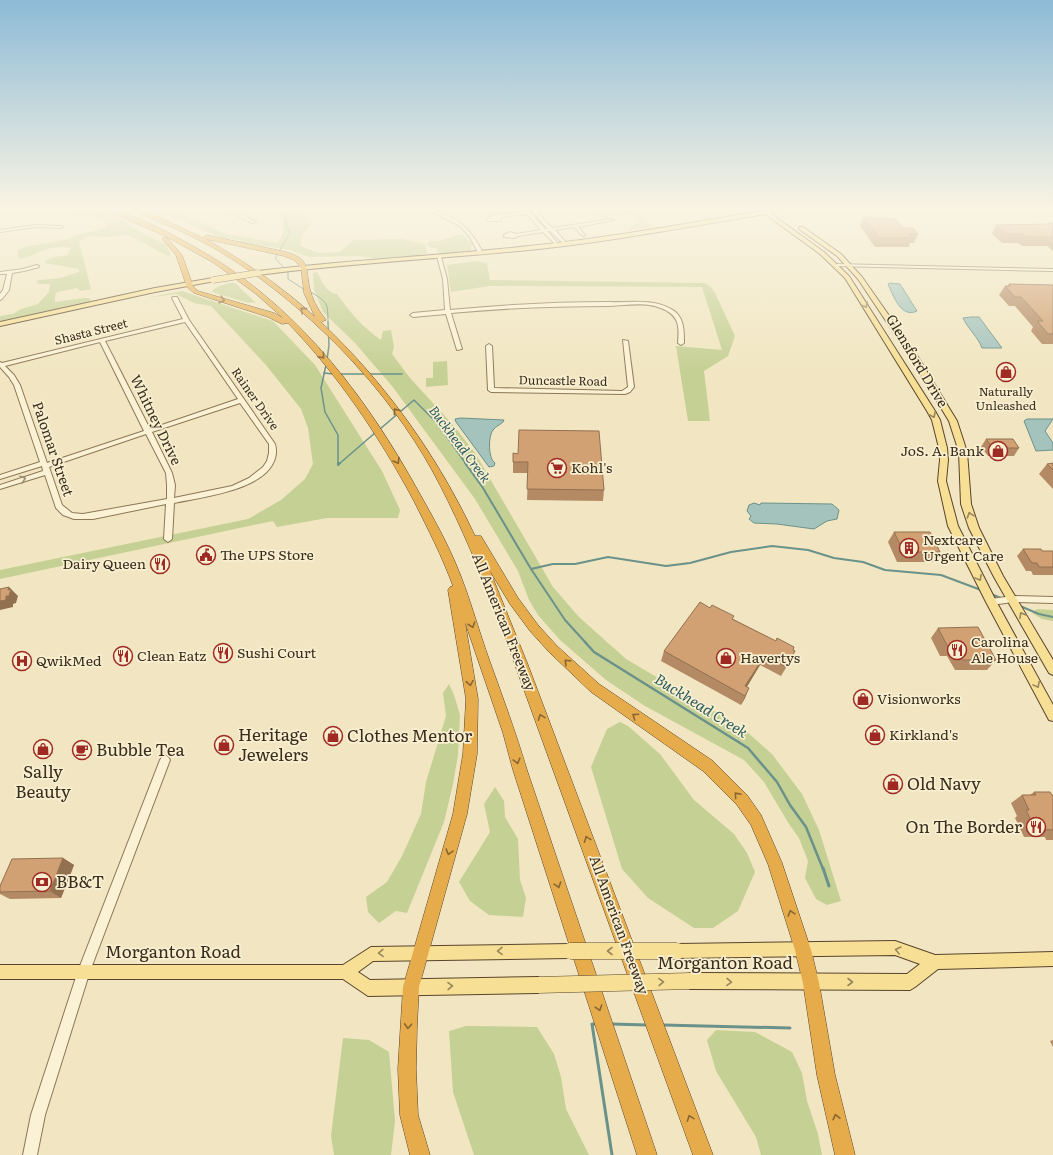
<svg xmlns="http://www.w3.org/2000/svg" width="1053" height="1155" viewBox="0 0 1053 1155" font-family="Literata,serif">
<rect width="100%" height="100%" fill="#f1e6c1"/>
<g fill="#c5d094">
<path d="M69 210C78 210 87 209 95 210 103 211 128 220 130 226L166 245 171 255 168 256 128 235 107 237 88 236 79 242 91 289 81 291 77 288 57 292 55 296V302L84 298H89L91 300 87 303 0 322V316L13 314 21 309 38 304 49 292 50 284H39L36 281 39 280 60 278 79 272V269L45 263C49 256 59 257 67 255L71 248C48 244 41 254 20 259L18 256V250L24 247 69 239C79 231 103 233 108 224L98 219Z"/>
<path d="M156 210H190L185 212 184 214 226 234 277 243C287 231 282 223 279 210H299L312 221V224L302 234 301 246 318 253 340 252 354 240 402 239 425 244 427 253 421 256 380 259 359 256 309 257 290 250 246 243 238 240 222 238Z"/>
<path d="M595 210H634L654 227 626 230 637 223 636 219 630 214C619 211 620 215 612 217 606 219 598 216 592 214Z"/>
<path d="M457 235H463L472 244 470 252 443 254 438 252 436 248 430 247 427 244 430 241H440Z"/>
<path d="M477 261 487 263 490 280 705 283 711 287 715 293 735 336 728 356 704 371 710 421H688L676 346 722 350 702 287 489 286 451 292 447 265Z"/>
<path d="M317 272C322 281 326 293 337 294 350 312 362 327 381 340L383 331 391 330 394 347 392 354 410 378 454 426 475 453 553 587 579 617 626 659 706 706 746 731 772 754 802 794 819 830 841 901 827 905 816 899 805 878 808 861 799 838 789 824 764 782 744 760 645 706 606 680 560 640 538 615 529 600 518 571 475 499 392 386 355 343 323 312 314 289 313 273Z"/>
<path d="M229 283H235L256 303 245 302 215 293 212 291 217 287Z"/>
<path d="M182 291 273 321 315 365 382 471 400 510 398 518H327L277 527 273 521 0 579V570L248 519 281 500 305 479 313 464 308 428 301 409 266 365 211 306 194 303 176 294 145 298Z"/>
<path d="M447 361 448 385 426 387V378H433V362Z"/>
<path d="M1037 609 1053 610V621L1042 619 1032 613Z"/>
<path d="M449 684 454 695 460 715 458 755 453 784 444 822 407 913 396 911 379 923 368 912 366 897 387 882 402 856 421 814 426 782 446 716 443 693Z"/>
<path d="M620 722 628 726 660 754 694 800 734 834 747 853 755 872 738 911 713 928H694L648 898 622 869 591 767 607 729Z"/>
<path d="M495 787 504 801 505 817 518 839 520 880 526 898 523 917 489 915 470 901 459 882 490 832 484 804Z"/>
<path d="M466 1026 537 1027 554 1054 561 1077 566 1109 589 1155H474L453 1092 449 1031Z"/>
<path d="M716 1030 755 1032 792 1052 802 1073 807 1101 818 1134 822 1155H761L756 1137 716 1071 707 1040Z"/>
<path d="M343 1038 369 1040 389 1052 395 1121 391 1155H334L331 1136Z"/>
</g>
<g fill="#a4c3bc" stroke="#6a928a">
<path d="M890 283 900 284 917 311C901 319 893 295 888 284Z"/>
<path d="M971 317H979L1002 348H982C978 337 968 329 963 318Z"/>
<path d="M461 418 504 420 503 422C500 425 496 426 493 430 488 436 488 459 495 463L494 466 489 467 456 422 455 419Z"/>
<path d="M1027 419H1053L1045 431 1053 443V450L1036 451 1024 421Z"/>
<path d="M754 503 760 505 761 503 832 504 839 510 837 519 827 521 814 529 777 524 754 523 749 519 751 516 747 511 749 505Z"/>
</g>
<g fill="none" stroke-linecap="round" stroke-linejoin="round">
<g stroke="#6a928a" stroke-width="1">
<path d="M284 210 286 224 290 233 275 258 288 272V279L305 290"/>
<path d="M309 291C327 302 328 301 328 323"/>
</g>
<g stroke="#6a928a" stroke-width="1.5">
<path d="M327 360 329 345 328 322"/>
<path d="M326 365 321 388 325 412 338 435V464"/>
<path d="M324 373 333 374"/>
<path d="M339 374H402"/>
<path d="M380 429 414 400 438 424 466 464"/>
<path d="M339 464 376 432"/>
</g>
<g stroke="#6a928a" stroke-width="2">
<path d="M338 463V465L340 463"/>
<path d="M465 463 483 488 531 569 565 620 586 643"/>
<path d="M531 569 553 564H575L608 557 666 566 690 563 731 552 772 546 808 550 834 558 863 562 885 570 941 575 981 590"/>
<path d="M991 594 1001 598"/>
<path d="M1020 606 1039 614 1053 617"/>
</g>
<path stroke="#6a928a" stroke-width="2.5" d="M585 642 594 652 748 748 777 782 790 805 806 827 823 869"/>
<g stroke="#6a928a" stroke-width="3">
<path d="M823 868 829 886"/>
<path d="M597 1024H592L612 1155"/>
<path d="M611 1024 647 1025"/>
<path d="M663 1025 790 1028"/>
</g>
<g stroke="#8c7757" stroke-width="2">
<g id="minor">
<path d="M227 210H233L256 222 252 223Z"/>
<path d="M429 210C436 210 441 212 447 215 465 223 474 236 483 253V254H479L469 236 460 226Z"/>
<path d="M523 210H528L545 229H548L531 210H536L552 228 612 219 614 220 578 227 585 235 583 236 574 227 555 230 567 244 565 245 550 231H547L559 245 557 246 543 232 518 236 515 238 504 237V235L510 232 516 234 541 230 527 214 501 217V220L499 221H488L487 218 495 215 525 212Z"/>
<path d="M36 225 61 226 63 227 61 228 36 227 0 232V230Z"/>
<path d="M437 256 441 257 447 279 450 310C503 305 555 302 608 302 628 303 652 298 671 309 684 316 684 329 684 343L681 345 678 343C679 330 680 318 667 311 650 301 628 305 610 306 557 306 504 308 451 313L462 349 457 350 446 314 413 317 410 315 413 313 445 310 443 279Z"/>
<path d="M834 264 1053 269V271L836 266H834Z"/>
<path d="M37 265 39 266V267L24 271 12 273 9 290 2 299 0 300V294L3 290 7 274H0V272L23 269Z"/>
<path d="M173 297H177L189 320 275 444C276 447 276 450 276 453 273 490 201 497 174 503L172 539 168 542 164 539 166 504 93 519H74L63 515 56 508 45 475 0 489V485L43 471 42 466 0 479V475L40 462 14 385 9 377 0 367V362L2 363 183 319 172 298ZM185 322 238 399 150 429 105 341ZM100 342 144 431 47 463 20 385 14 375 5 366ZM240 403 269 444V453L267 461 263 467 249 478 232 486 174 498 175 485 172 473 152 432ZM146 434 166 473 167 485V499L83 514 72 513 62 505 49 467Z"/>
<path d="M623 340 628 341 634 387 630 392 625 394 491 392 488 390 486 346 489 344 492 346 494 388 622 391 628 387Z"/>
<path d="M1013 596 1053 597V603L1013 602 991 605 988 604 987 602 988 600 991 599Z"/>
<path d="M165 755 168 757 170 760 90 971 45 1115 37 1155H23L31 1115 78 971 160 760 162 757Z"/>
</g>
</g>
<g stroke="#59442c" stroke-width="2">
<g id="major">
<path d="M760 210H781L770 213 824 252 849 276 935 411 940 420 947 448 948 460 946 481 958 526 996 601 1053 705V721L1049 720 986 602 948 526 938 481 940 460 939 448 932 420 927 411 845 278 820 254 765 214C686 227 608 242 529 250 439 259 348 263 258 275L255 273 258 271C348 260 438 256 529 246 607 238 684 224 761 211Z"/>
<path d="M799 227H803L841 254 862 277 918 357 957 421 967 452 971 504 979 528 1003 576 1053 660V675L1049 673 994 577 969 528 961 504 959 452 949 421 910 357 858 279 837 256 799 229Z"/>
<path d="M213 278 215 279V281L155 292 0 326V322L155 288Z"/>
<path d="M895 941 935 955 1053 952V966L938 969 915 987 910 990 690 989 685 986 682 981 685 976 690 973 907 974 920 964 895 955 677 958 672 956 670 951 672 946 677 944Z"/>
<path d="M570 944 575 946 577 951 575 956 570 958 373 961 358 972 370 980 538 977 543 980 546 985 543 990 538 993 368 996 343 979H0V965H343L371 947Z"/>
</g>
</g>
<g stroke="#59442c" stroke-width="1">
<g id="highway">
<path d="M107 210C129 210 171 234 191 245 289 298 358 385 412 480 427 507 443 534 455 562 469 594 478 629 490 662 503 698 516 733 527 770L657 1155H637L513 770 503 733 465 622 478 699 477 754 467 814 419 987 417 1027 416 1069 418 1115 430 1155H410L400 1115 398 1069 403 987 453 814 463 754 466 699 448 590 450 587 453 586C442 556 428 529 414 501 379 436 339 376 288 323L282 324 268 317 194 293 187 287 176 255 163 240V238H167L182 255 193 286 198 291 274 313 283 318 256 294 214 263 169 238Z"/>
<path d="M135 210H144L203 238 206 235 286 252C314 260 304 272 311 293 314 303 319 311 326 320L321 322C386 384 437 455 475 536H481L518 598 538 625 557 646 599 684 713 761 747 795 761 815 782 863 811 950 819 983 835 1075 855 1155H835L817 1075 803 983 795 950 768 864 751 825 737 805 703 771 591 692 549 652 530 631 510 604 490 571 528 665 713 1155H693L491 599C473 555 455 512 432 470 388 391 321 321 247 269 225 254 201 240 176 229 163 223 146 218 135 210ZM206 239 284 256 294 260 301 267 304 293 315 317C282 286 243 261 206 239Z"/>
</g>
</g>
<use href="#minor" fill="#fbf2d5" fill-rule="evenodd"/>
<use href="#major" fill="#f7df96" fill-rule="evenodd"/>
<use href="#highway" fill="#e6ac4c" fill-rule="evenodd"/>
<g stroke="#59442c" stroke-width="7" stroke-linecap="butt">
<path id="major-bridge-far1" d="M213 280 258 273"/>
</g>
<g stroke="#59442c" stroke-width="17" stroke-linecap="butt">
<g id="major-bridge">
<path d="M570 951H677"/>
<path d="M538 985 690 981"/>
</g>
</g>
<use href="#major-bridge-far1" stroke="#f7df96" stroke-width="6"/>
<use href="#major-bridge" stroke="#f7df96" stroke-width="16"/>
</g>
<g fill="#b48a64">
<path d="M863 217 903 228 918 234 914 243H910L909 247H875L860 226Z"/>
<path d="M1048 223H1053V251L1047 246H1022L1018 243H1002L992 234 996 225 1047 224Z"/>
<path d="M1009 284 1053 285V344H1042L1031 331 1033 327 1015 306H1009L999 295 1005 286H1008Z"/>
<path d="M986 439 1019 448 1014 456H988L981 447Z"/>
<path d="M513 453 604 490 603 501 527 500 528 473H513Z"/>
<path d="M1053 463V489L1039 474 1047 464Z"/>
<path d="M894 532 940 552 934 562H897L888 542Z"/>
<path d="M1023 549 1042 551H1053V575H1033L1031 571H1026L1017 556Z"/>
<path d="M733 619 795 651 781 676 760 665 747 687 745 698 741 705 661 661 664 651Z"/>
<path d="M938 628 996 660 987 670H955L947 656H940L931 638Z"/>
<path d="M1034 792 1053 795V840H1046L1045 837H1024L1015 818 1017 816 1011 803 1022 795H1030Z"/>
<path d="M63 858 74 865 61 898 10 899 0 894V886Z"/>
<path d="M1053 1040V1047L1050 1041Z"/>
</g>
<g fill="#927151">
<path d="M9 587 18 596 16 603 13 604V607L0 610V601L8 590Z"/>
<path d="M795 651 790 661 781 676 786 667Z"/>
<path d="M765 655 760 665 741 696 745 686Z"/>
<path d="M749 688 745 698 741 705 745 696Z"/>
<path d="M63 858 74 865 61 898 50 891Z"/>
</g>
<g fill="#d1a174" stroke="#927151">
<path d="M863 217 895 219 903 228H913L918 234H909L913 238H879Z"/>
<path d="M1048 223H1053V238L1052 237H1027L1023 234H1007L996 225 1050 224Z"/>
<path d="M1009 284 1053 285V334H1048L1037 321H1043L1021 297H1015L1005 286H1010Z"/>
<path d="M519 430 599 431 604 490 527 489 528 462H513V453L518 454Z"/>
<path d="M986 439H1013L1019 448H993Z"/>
<path d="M1053 463V470L1047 464Z"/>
<path d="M894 532H930L940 552H904Z"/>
<path d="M1023 549H1041L1042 551H1053V567H1039L1037 563H1032Z"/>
<path d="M9 587 8 590 11 589 9 596H6V600L0 601V589Z"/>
<path d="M700 602 710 608 712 605 734 616 732 619 776 641 777 638 794 647 793 650 795 651 786 667 765 655 745 686 749 688 745 696 664 651Z"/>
<path d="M978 627 996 660H963L955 646 948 647 938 628Z"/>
<path d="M1034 792H1050L1052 795H1053V830L1035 829 1026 810H1029L1022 795H1036Z"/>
<path d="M63 858 50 891 0 892V886L12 859Z"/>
</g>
<defs><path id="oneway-chevron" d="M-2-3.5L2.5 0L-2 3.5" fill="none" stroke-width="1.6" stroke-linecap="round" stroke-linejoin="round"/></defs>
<g stroke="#876632">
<use href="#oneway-chevron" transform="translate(222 300) rotate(17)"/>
<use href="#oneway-chevron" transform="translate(303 310) rotate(-139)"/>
<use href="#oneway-chevron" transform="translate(322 356) rotate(49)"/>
<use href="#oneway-chevron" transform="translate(396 411) rotate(-127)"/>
<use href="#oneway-chevron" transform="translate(397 461) rotate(59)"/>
<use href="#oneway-chevron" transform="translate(472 625) rotate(71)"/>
<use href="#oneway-chevron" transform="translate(567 662) rotate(-136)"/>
<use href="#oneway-chevron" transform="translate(470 683) rotate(81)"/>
<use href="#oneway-chevron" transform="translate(635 716) rotate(-146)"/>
<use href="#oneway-chevron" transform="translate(541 717) rotate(-111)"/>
<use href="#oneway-chevron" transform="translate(517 761) rotate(75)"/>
<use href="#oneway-chevron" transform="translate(737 795) rotate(-131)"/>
<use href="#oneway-chevron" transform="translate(587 839) rotate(-111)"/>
<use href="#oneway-chevron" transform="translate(449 852) rotate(106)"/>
<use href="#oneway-chevron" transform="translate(558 885) rotate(72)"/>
<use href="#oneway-chevron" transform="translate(791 913) rotate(-108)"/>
<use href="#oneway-chevron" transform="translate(599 1008) rotate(72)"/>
<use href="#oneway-chevron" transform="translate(408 1026) rotate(93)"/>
<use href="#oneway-chevron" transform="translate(836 1117) rotate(-103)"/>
<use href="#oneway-chevron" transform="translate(690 1118) rotate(-110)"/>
</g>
<g stroke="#98865a">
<use href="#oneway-chevron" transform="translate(865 305) rotate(59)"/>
<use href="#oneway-chevron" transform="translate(933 415) rotate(63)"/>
<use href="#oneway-chevron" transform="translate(970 515) rotate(-108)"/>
<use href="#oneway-chevron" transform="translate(979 578) rotate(62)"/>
<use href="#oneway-chevron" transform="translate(1022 615) rotate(-119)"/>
<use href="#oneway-chevron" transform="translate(1037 685) rotate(62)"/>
<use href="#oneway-chevron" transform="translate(898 950) rotate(-166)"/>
<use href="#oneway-chevron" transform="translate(500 951) rotate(179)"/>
<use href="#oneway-chevron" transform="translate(610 951) rotate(180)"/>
<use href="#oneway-chevron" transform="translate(381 953) rotate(179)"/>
<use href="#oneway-chevron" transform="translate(661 982) rotate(-1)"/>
<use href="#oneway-chevron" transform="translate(729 982) rotate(1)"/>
<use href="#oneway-chevron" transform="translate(850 982)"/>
<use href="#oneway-chevron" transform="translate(450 986) rotate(-1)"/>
</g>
<use stroke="#9a9079" href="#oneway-chevron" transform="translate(23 479) rotate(-18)"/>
<linearGradient id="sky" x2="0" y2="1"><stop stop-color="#8dbad6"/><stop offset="0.56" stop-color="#f9f4e3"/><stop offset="1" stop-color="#f9f4e3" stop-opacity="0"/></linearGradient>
<rect width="1053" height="372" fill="url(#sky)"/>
<defs>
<g id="shop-ring" transform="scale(1)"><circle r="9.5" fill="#f8efd1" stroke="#9f2a23" stroke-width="1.5"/><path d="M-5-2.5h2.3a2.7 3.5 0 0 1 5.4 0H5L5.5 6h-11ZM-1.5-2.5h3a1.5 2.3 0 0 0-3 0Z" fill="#9f2a23"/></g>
<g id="supermarket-ring" transform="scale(1)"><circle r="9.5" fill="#f8efd1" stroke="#9f2a23" stroke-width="1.5"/><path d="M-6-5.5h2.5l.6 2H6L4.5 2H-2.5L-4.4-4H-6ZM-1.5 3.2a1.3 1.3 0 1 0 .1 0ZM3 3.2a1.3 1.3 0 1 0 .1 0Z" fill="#9f2a23"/></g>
<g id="building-ring" transform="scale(1)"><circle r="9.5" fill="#f8efd1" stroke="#9f2a23" stroke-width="1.5"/><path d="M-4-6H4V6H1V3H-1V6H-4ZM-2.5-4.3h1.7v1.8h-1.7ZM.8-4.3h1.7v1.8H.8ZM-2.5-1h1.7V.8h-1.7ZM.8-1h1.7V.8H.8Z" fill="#9f2a23"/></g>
<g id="civic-ring" transform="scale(1)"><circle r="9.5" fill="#f8efd1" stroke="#9f2a23" stroke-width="1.5"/><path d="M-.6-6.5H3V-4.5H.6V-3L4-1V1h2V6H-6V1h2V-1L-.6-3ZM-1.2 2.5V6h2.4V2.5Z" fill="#9f2a23"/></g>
<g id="restaurant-ring" transform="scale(1)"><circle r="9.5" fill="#f8efd1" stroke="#9f2a23" stroke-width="1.5"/><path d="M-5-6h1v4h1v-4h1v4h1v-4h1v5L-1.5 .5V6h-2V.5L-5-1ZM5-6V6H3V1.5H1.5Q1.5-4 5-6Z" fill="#9f2a23"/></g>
<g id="hospital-ring" transform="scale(1)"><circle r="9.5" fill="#f8efd1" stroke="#9f2a23" stroke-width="1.5"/><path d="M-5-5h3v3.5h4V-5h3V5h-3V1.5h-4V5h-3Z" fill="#9f2a23"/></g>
<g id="cafe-ring" transform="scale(1)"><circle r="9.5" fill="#f8efd1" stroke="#9f2a23" stroke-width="1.5"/><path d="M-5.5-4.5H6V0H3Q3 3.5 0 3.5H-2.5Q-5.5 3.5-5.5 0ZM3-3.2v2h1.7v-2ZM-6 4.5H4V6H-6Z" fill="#9f2a23"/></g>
<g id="bank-ring" transform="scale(1)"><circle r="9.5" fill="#f8efd1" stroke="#9f2a23" stroke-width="1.5"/><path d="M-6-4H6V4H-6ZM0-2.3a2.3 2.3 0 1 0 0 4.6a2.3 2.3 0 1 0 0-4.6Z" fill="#9f2a23"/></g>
</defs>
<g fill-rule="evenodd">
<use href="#shop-ring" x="1006" y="372"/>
<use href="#shop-ring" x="998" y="451"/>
<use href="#supermarket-ring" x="557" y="468"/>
<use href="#building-ring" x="909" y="548"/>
<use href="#civic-ring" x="206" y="555"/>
<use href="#restaurant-ring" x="160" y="564"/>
<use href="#restaurant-ring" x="957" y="650"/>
<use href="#restaurant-ring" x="223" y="653"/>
<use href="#restaurant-ring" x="123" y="656"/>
<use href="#shop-ring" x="726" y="658"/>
<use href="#hospital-ring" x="22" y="661"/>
<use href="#shop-ring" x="863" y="699"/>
<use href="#shop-ring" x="875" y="735"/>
<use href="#shop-ring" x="333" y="736"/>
<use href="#shop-ring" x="224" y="745"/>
<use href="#shop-ring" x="43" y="749"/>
<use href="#cafe-ring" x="82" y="750"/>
<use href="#shop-ring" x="893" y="784"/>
<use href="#restaurant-ring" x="1036" y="827"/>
<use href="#bank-ring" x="42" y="882"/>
</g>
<g text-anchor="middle" stroke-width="3.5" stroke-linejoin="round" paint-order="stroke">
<g font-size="12" fill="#3a2d1d" stroke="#f8efd1">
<text transform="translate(91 332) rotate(-14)" y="4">Shasta Street</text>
<text transform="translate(563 381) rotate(1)" y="4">Duncastle Road</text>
<text transform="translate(255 399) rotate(55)" y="4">Rainer Drive</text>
</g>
<g font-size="12" fill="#3a2d1d" stroke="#f8efd1">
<text x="1006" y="396">Naturally<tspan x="1006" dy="14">Unleashed</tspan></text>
</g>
<g font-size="13" font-style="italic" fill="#2b5b5b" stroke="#f8efd1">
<text transform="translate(460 444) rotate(53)" y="5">Buckhead Creek</text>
</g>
<g font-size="14" fill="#3a2d1d" stroke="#f8efd1">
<text transform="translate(917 361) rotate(59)" y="5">Glensford Drive</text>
<text transform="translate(156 420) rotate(64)" y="5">Whitney Drive</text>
<text transform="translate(53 449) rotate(71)" y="5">Palomar Street</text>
<text transform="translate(504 622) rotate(68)" y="5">All American Freeway</text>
<text transform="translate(619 925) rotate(70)" y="5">All American Freeway</text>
</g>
<g font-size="14" fill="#3a2d1d" stroke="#f8efd1" text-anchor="start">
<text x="984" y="456" text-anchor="end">JoS. A. Bank</text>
<text x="571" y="473">Kohl's</text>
<text x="923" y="545">Nextcare<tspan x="923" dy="16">Urgent Care</tspan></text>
<text x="220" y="560">The UPS Store</text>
<text x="146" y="569" text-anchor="end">Dairy Queen</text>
<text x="971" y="647">Carolina<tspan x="971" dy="16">Ale House</tspan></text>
<text x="237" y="658">Sushi Court</text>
<text x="137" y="661">Clean Eatz</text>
<text x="740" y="663">Havertys</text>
<text x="36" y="666">QwikMed</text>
<text x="877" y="704">Visionworks</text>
<text x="889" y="740">Kirkland's</text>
</g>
<g font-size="15" font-style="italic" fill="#2b5b5b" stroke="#f8efd1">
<text transform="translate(701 706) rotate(32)" y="5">Buckhead Creek</text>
</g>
<g font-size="17" fill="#3a2d1d" stroke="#f8efd1" text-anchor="start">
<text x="238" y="741">Heritage<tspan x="238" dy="20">Jewelers</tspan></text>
<text x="347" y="742">Clothes Mentor</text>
<text x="96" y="756">Bubble Tea</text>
<text x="43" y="778" text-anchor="middle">Sally<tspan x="43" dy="20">Beauty</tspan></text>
<text x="907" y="790">Old Navy</text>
<text x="1022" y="833" text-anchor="end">On The Border</text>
<text x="56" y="888">BB&amp;T</text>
</g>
<g font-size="17" fill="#3a2d1d" stroke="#f8efd1">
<text x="173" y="958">Morganton Road</text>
<text x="725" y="969">Morganton Road</text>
</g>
</g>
</svg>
